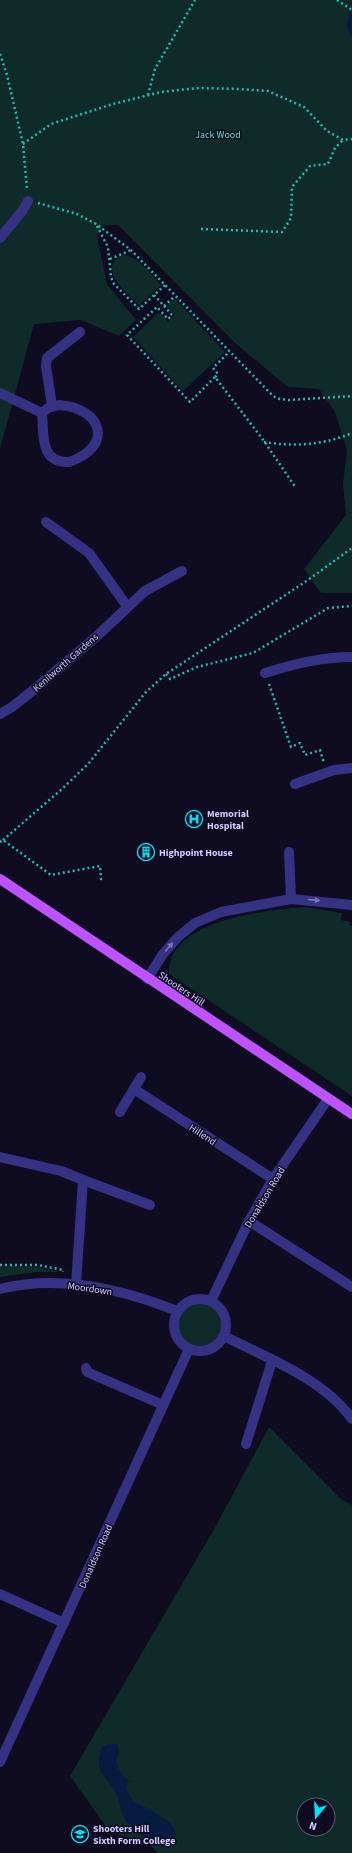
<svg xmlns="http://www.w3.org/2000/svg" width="352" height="1853" viewBox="0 0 352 1853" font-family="'Source Sans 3',sans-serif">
<rect width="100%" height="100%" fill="#0f0b21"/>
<g fill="#0e2b2a" fill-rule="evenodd">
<path d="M0 0H352V593H321L304 569 346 515 343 484 347 450 335 412 319 389 288 387 235 343 118 225H104L97 236 107 284 136 320 119 336 81 320 34 324 0 449Z"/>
<path d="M123 255C139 257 150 273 161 285L139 305C128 294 95 267 123 255Z"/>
<path d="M174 298 225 352 183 391 133 337 159 312 168 322 175 315 166 306Z"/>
<path d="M304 907 342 913 341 920 350 922 349 925 352 926V1096L169 974C168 919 264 911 304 907Z"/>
<path d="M9 1266 38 1267 60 1272H37L0 1277V1267Z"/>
<circle cx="200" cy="1325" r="21"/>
<path d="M269 1427 342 1500 352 1505V1853H158L150 1845 110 1832 70 1776 213 1531ZM304 1805H328V1829H304Z"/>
</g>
<path fill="#051b40" d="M109 1744H117L119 1749 116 1764 123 1776 129 1781 126 1789 133 1802 151 1810 169 1822 175 1831V1842L170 1848C153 1843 132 1832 123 1816 119 1809 120 1799 116 1793 104 1773 93 1771 102 1747Z"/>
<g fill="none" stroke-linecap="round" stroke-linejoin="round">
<path stroke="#051b40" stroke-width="4.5" d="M352 11 349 27 352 33"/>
<g stroke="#24baaf" stroke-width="2.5" stroke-dasharray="2 3" stroke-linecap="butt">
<path d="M337 0 352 10"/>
<path d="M0 54 7 75 23 144 27 190"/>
<path d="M148 95 155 69 195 0"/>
<path d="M23 144 51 124 113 104 161 92 199 88 239 89 268 91 304 107 327 131 343 140 352 139"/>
<path d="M38 203 77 214 96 224 131 250 273 396 280 399 289 400 352 396"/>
<path d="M97 226 108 247 111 277 114 284 139 309 165 285"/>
<path d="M201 229 282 232 291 218 292 187 310 166 328 164 335 148 343 140"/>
<path d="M110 259 131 250"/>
<path d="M154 295 164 306 175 296"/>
<path d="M164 306 172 315 168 319 157 307 127 335 190 402 215 377 264 441 296 488"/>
<path d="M215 377 218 374 213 368 229 352"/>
<path d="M264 442C294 447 324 445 352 433"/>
<path d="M166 674 170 679 197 667 253 653 328 608 352 606"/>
<path d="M269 684 291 747 300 743 305 755 320 750 324 763"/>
<path d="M3 840 62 789 88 764 146 692 166 674 308 580 352 548"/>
<path d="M0 842 3 840 51 875 100 866 101 879H104"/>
<path d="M0 1265H38L63 1270V1272"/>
</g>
<g stroke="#353284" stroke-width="10">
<path d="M0 238 23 210 28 201"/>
<path d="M0 393 42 413"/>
<path d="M59 405C102 408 115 446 69 462 39 463 44 434 42 413L48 408Z"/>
<path d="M52 406 46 366 47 358 80 332"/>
<path d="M46 522 89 553 127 606"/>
<path d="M265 673C294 664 321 657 352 657"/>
<path d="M0 714 12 707 31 692 97 636 145 591 182 571"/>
<path d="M295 784 334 770 352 768"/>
<path d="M289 852 291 899"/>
<path d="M147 979 163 954 178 937 195 923 221 912 291 899 352 905"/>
<path d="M134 1089 273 1179"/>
<path d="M120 1112 141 1077"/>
<path d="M0 1157 61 1171 83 1180 76 1285"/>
<path d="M83 1180 150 1205"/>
<path d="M249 1221 352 1287"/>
<path d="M0 1289C59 1274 122 1289 177 1311"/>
<circle cx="200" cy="1325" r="26"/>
<path d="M211 1301 249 1221 273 1179 328 1099"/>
<path d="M224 1336C267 1358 324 1379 352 1419"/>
<path d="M86 1368 87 1372 163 1405"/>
<path d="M246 1444 272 1361"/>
<path d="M0 1594 64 1623"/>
<path d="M0 1762 189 1349"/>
</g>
<path stroke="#bd52ff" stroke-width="10" d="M0 879 352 1114"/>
</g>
<defs><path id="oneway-solid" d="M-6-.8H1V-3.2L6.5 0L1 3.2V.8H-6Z"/></defs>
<g fill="#7b77bb">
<use href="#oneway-solid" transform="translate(314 900) rotate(5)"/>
<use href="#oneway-solid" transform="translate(169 947) rotate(-50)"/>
</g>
<defs>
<g id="hospital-ring" transform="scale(0.9)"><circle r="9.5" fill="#0f0b21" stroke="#00e0f6" stroke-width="1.5"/><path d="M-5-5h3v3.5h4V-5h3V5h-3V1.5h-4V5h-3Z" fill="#00e0f6"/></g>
<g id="building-ring" transform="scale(0.9)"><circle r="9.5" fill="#0f0b21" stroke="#00e0f6" stroke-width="1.5"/><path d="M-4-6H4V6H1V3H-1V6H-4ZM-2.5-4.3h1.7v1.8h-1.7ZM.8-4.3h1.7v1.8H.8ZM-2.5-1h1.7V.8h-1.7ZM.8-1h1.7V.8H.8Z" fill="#00e0f6"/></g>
<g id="university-ring" transform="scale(0.9)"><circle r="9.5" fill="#0f0b21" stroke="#00e0f6" stroke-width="1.5"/><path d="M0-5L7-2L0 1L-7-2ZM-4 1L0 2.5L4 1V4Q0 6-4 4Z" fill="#00e0f6"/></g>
</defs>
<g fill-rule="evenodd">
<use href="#hospital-ring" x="194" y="819"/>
<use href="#building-ring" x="146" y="852"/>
<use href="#university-ring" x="80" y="1834"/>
</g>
<g text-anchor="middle" stroke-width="3" stroke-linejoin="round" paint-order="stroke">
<g font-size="10" fill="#4ee8c0" stroke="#0f0b21">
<text x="218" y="138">Jack Wood</text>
</g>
<g font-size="10" fill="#d1cbff" stroke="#0f0b21">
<text transform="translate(65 662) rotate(-41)" y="4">Kenilworth Gardens</text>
<text transform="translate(182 988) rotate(34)" y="4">Shooters Hill</text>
<text transform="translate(203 1134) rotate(33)" y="4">Hillend</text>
<text transform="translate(264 1197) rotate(-59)" y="4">Donaldson Road</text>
<text transform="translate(90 1288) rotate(8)" y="4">Moordown</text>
<text transform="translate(95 1556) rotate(-66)" y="4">Donaldson Road</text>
</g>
<g font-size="10" font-weight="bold" fill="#d1cbff" stroke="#0f0b21" text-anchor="start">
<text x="207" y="817">Memorial<tspan x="207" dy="12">Hospital</tspan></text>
<text x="159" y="856">Highpoint House</text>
<text x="93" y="1832">Shooters Hill<tspan x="93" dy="12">Sixth Form College</tspan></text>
</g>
</g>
<g transform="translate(316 1817) rotate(198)"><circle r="19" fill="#0f0b21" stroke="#5d587a"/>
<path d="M0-3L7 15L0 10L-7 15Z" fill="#00e0f6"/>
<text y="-6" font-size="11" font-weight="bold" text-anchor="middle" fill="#d1cbff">N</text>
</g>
</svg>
